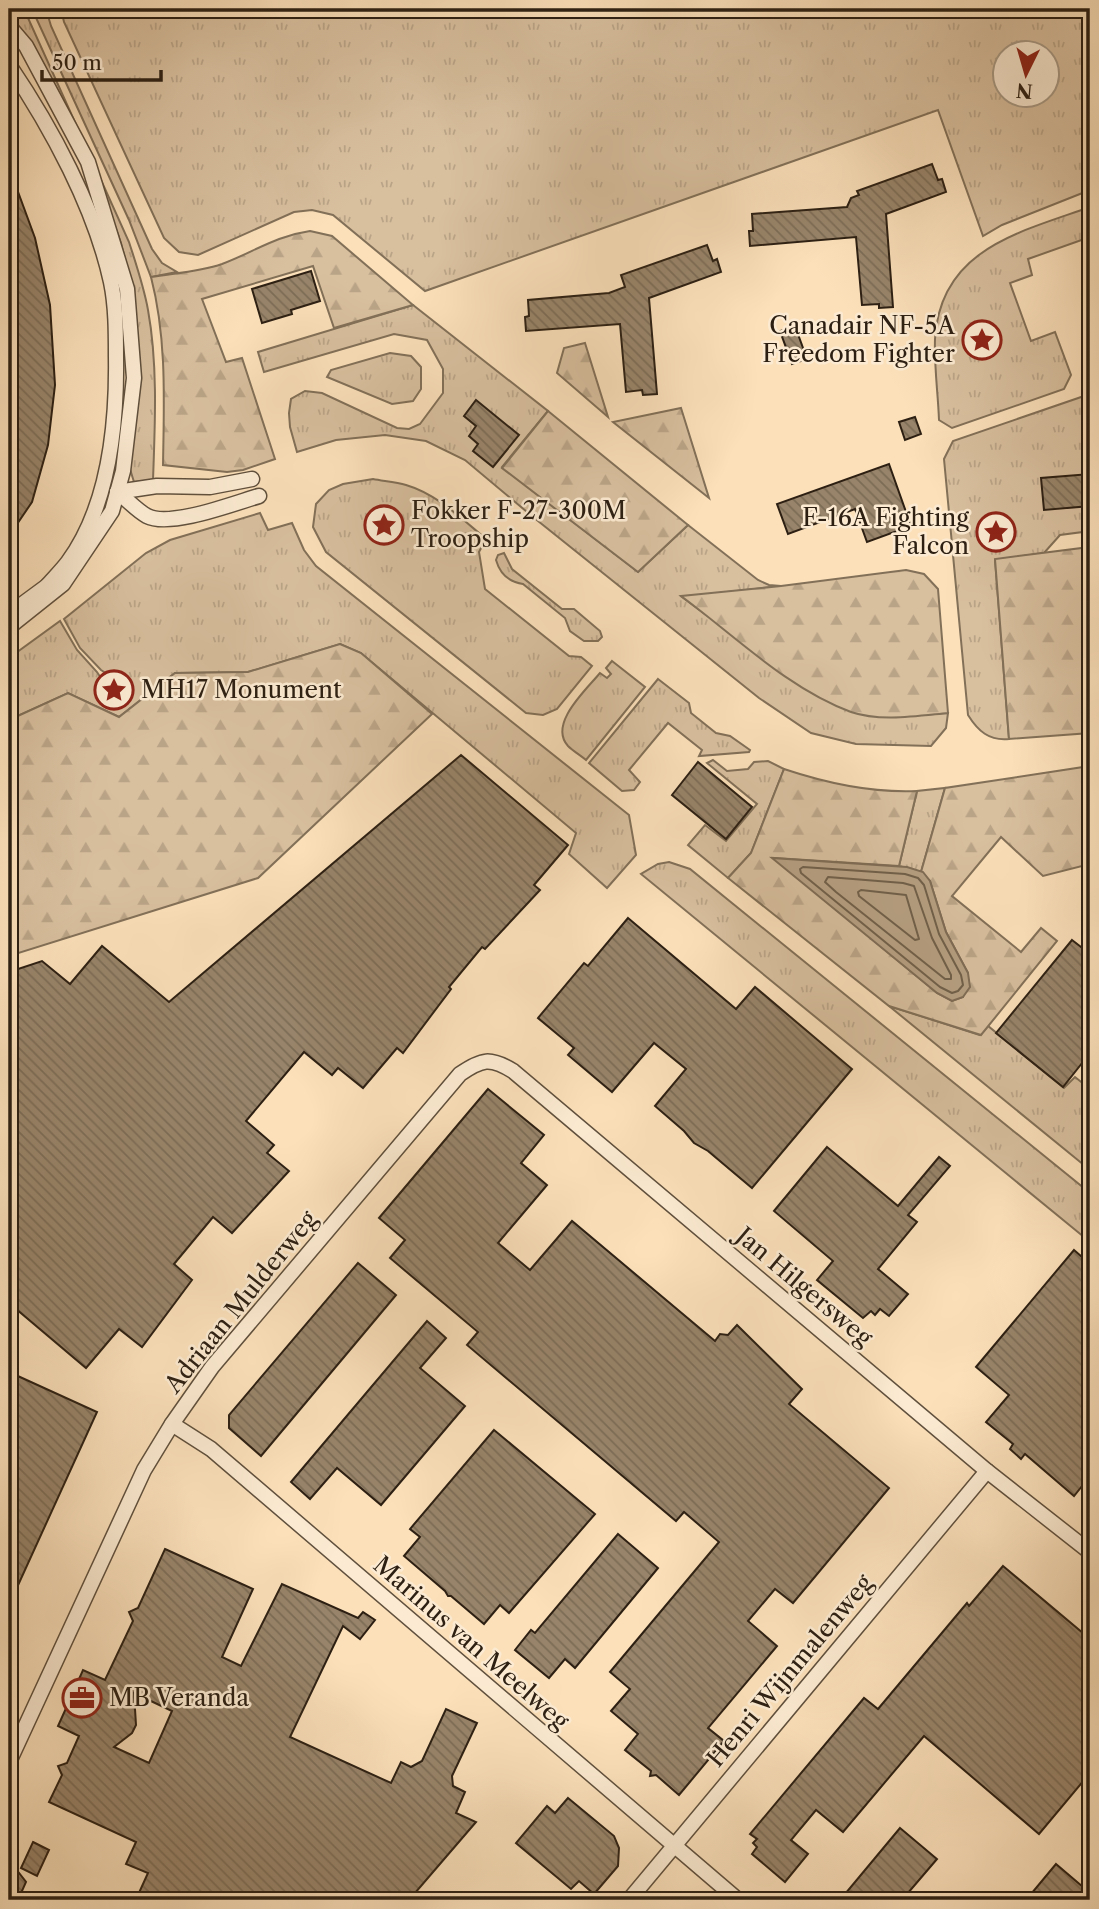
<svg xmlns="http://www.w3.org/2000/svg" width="1099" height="1909" viewBox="0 0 1099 1909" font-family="'Libre Caslon Text',serif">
<defs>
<pattern id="grass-tufts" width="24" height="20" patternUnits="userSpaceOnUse" patternTransform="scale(1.75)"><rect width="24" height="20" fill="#d8bf9e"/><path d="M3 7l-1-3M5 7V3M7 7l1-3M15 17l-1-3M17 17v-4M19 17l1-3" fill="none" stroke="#baa487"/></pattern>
<pattern id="forest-firs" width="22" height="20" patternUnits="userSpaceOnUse" patternTransform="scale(1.75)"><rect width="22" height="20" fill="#d8bf9e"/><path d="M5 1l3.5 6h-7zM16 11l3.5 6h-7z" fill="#baa487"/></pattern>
<pattern id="building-back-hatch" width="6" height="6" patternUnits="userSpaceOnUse" patternTransform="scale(1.75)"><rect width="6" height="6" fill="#98846a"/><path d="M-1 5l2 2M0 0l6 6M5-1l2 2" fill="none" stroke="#7c6c56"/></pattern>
</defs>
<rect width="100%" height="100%" fill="#fbe0ba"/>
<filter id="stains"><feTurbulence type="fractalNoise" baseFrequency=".00286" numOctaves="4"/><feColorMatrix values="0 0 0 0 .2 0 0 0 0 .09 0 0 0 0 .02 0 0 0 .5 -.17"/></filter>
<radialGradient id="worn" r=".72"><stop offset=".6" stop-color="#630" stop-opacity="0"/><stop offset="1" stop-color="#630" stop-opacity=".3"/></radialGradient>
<g fill="url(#grass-tufts)" stroke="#827058" stroke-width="2" fill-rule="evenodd">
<path d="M9 9H24L129 242C136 264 144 287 148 310 158 365 155 425 153 480L134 482 130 469V279L121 243 92 161 29 43 9 17Z"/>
<path d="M32 9H46L51 26 152 249 162 263 177 272 151 277 129 220Z"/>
<path d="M61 9H1090V190L1002 225 983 236 938 110 425 291 333 215 312 210 294 212 198 255 179 252 164 238 64 22ZM1004 52H1046V94H1004Z"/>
<path d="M1090 207V237L1028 259 1032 275 1010 283 1031 341 1055 332 1071 375 1064 389 952 428 939 420C938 393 934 366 935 339 940 249 1020 232 1090 207Z"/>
<path d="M413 305 548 411 502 467 638 572 688 525 758 580 769 585 781 586 682 597 706 615 893 717 948 713 946 728 931 746 856 744 811 733 759 698 533 517 465 460 426 441 385 435 336 440 297 452 290 427 289 413 291 399 305 391 322 393 397 428 409 429 420 424 443 393V369L427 340 394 334 264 372 258 352Z"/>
<path d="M390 353 411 356 421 367V389L413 401 392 404 327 377 331 370Z"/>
<path d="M1090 394V531L1060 535 1044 553 995 560 1009 739C989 741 978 731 968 715L944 459 953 441Z"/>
<path d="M373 479C383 481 396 482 406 485 437 494 462 519 486 539L479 552 485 589 569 656 581 657 592 666 557 709 543 715 526 713 326 552 313 527 316 504 329 490 343 484Z"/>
<path d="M260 513 268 530 292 523 304 550 316 566 629 815 636 855 607 888 569 854 576 833 361 653 340 644 248 672 175 673 119 717 68 693 9 720V658L60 621 77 650 97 672 111 693 116 694 119 691 117 680 101 670 80 648 64 619 146 553 170 540Z"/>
<path d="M504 553 512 569 562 609H574L600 631 602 637 598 641H584L570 631 565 618 523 584C509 582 500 574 496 560L498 555Z"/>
<path d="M612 661 645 687 586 760C580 755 573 751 568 746 548 724 586 690 600 673L607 678 611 674 606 668Z"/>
<path d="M658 679 689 703 691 713 716 733 730 736 750 750 749 752 699 756 702 750 668 723 629 770 640 782 634 790 622 791 589 763Z"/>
<path d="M713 760 727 771 748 769 754 762 768 761 784 769 751 853 728 878 688 845 705 825 726 841 757 804 707 763Z"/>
<path d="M945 788 921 872 899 866 917 791Z"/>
<path d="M669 862 690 869 1090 1193V1242L641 874 658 864Z"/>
<path d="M889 1006 980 1035 988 1026 1064 1088 1075 1077 1090 1089V1170Z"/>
</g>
<g fill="url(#forest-firs)" stroke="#827058" stroke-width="2">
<path d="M310 231 332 236 413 305 334 328 313 266 202 299 226 362 242 358 275 459 243 470 227 472 163 465C164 402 167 339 151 277 175 273 199 272 222 264 254 252 275 236 310 231Z"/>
<path d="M585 343 608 417 557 373 564 348Z"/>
<path d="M681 408 709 498 613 422Z"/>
<path d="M548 411 688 525 638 572 502 468Z"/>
<path d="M1090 547V733L1009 739 995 559Z"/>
<path d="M906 570 924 574 938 589 948 713C917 716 880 722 851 712 788 689 734 635 681 596L781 586Z"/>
<path d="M340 644 361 653 432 714 258 878 9 956V720L68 693 119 717 175 673 248 672Z"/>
<path d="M1090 766V864L1043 876 1001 837 952 896 1021 952 1041 928 1057 941 981 1035 889 1006 728 878 751 853 784 769C826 783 873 793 917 791L899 866 774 858 937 993 952 1001 963 997 968 973 946 932 930 881 921 872 945 788Z"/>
</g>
<path fill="#b59f81" stroke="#7f6c55" stroke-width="2" d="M772 858 907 867 923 872 930 881 946 932 968 973 970 987 963 997 952 1001 937 993Z"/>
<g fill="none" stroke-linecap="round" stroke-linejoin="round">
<g stroke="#71604a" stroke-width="2">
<path d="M803 867 905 874 918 878 924 885 939 934 961 975 963 985 958 991 952 993 940 987 801 873 800 869Z"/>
<path d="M828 877 903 883 914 886 932 938 951 975V979H945L836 892 825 882Z"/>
<path d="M861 890 906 895 919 939 915 940 859 896 858 892Z"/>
</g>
</g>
<g fill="url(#building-back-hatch)" stroke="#2d2013" stroke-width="2" fill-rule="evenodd">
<path d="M932 164 938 180 942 179 946 192 886 214 893 307 879 308V304L862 305 856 237 750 246 749 231H753L752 214 847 207 851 198 859 195 857 191Z"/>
<path d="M10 170 35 238 50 305 55 385 48 445 32 502 9 536Z"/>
<path d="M707 245 713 261 717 259 721 272 649 298 657 394 643 395 642 390 626 392 620 324 526 331 525 317 529 316 528 300 609 293 625 287 621 275Z"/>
<path d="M311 271 320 301 291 310 292 314 262 323 252 289Z"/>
<path d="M795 326 807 359 792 364 780 331Z"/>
<path d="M476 400 519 435 493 467 473 451 478 444 469 436 476 426 464 416Z"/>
<path d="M915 417 921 434 905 440 899 422Z"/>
<path d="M889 464 911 526 867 542 855 509 788 534 777 504Z"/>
<path d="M1090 474V506L1044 510 1041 478Z"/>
<path d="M461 755 568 845 534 885 540 890 485 949 482 947 449 987 451 989 403 1053 397 1048 363 1088 338 1068 332 1075 304 1052 246 1121 274 1145 267 1153 289 1171 232 1233 213 1217 174 1264 192 1280 142 1347 119 1329 86 1368 9 1303V972L42 961 70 984 102 946 169 1002Z"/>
<path d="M698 762 752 807 726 839 672 795Z"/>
<path d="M628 918 736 1009 755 987 852 1069 752 1188 708 1151 694 1143 684 1131 655 1106 686 1069 654 1043 612 1092 568 1055 574 1048 538 1018 584 963 588 966Z"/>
<path d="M1072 940 1090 954V1053L1063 1087 996 1033Z"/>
<path d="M488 1089 544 1135 521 1163 547 1185 498 1243 530 1270 572 1221 715 1341 720 1334 728 1335 737 1325 802 1389 789 1404 889 1488 793 1603 775 1589 748 1621 777 1646 708 1728 724 1741 679 1795 656 1775 650 1776 651 1771 625 1750 638 1734 611 1711 630 1689 610 1672 719 1542 684 1512 676 1521 467 1345 478 1332 390 1258 405 1240 379 1218Z"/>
<path d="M827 1147 898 1206 939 1157 950 1166 908 1215 917 1222 878 1269 908 1294 889 1316 880 1309 875 1315 871 1311 863 1318 817 1280 833 1261 774 1211Z"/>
<path d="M1074 1250 1090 1264V1476L1074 1496 1025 1454 1021 1459 1010 1449 1013 1444 986 1422 1009 1395 976 1367Z"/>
<path d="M358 1263 396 1295 261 1456 229 1428V1415Z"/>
<path d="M427 1321 446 1338 420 1368 465 1406 381 1505 337 1468 310 1499 291 1482Z"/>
<path d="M9 1372 97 1412 9 1605Z"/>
<path d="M494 1430 595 1514 509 1613 500 1605 484 1624 451 1596H448L445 1591 404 1556 420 1537 410 1529Z"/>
<path d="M618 1534 658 1568 575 1668 565 1659 549 1678 515 1650 531 1630 535 1633Z"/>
<path d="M165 1549 253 1589 222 1657 241 1666 282 1584 358 1618 363 1612 375 1620 360 1639 343 1626 290 1737 391 1783 401 1762 411 1767 422 1761 446 1709 477 1723 452 1776 453 1786 465 1792 456 1813 476 1822 409 1900H149L138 1895 148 1873 126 1864 136 1842 49 1802 62 1775 58 1766 67 1763 79 1736 58 1726 72 1695 83 1670 105 1680 133 1621 129 1612 138 1608ZM134 1693 172 1711 149 1763 114 1747 132 1733 136 1725Z"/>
<path d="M1003 1566 1090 1639V1773L1039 1834 924 1736 843 1832 816 1810 791 1840 808 1854 785 1882 752 1854 757 1847 753 1843 757 1839 750 1834 864 1698 878 1709 967 1603 969 1606Z"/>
<path d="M568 1798 614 1836 619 1848 618 1866 594 1894 579 1881 571 1889 516 1843 547 1806 555 1813Z"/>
<path d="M900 1828 937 1859 902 1900H840Z"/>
<path d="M33 1842 49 1850 37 1876 21 1868Z"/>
<path d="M9 1860 26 1882 18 1900H9Z"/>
<path d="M1056 1864 1090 1893V1900H1026Z"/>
</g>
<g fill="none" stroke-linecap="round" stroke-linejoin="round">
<g stroke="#60503d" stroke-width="17">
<g id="minor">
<path d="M9 26 26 46 88 162 127 289 134 378 123 471 112 511 63 584 9 627"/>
<path d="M9 65C51 127 95 208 111 282 116 306 116 332 116 357 117 423 109 506 68 562 62 570 54 578 47 586"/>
<path d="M117 492C127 499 136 510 147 516 170 528 235 503 259 496"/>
<path d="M117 492 157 486 210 487 252 479"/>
<path d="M9 614 47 586 54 585"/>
<path d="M172 1424 211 1449 738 1900"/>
<path d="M9 1762 144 1470 172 1424 212 1367 460 1074C482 1059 490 1057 513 1071L987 1471 1090 1552"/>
<path d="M629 1900 987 1471"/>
</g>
</g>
<use href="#minor" stroke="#fcebd2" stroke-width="14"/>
</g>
<defs>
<g id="sight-ring" transform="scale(2.0125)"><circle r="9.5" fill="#fcebd2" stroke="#8f2418" stroke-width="1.5"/><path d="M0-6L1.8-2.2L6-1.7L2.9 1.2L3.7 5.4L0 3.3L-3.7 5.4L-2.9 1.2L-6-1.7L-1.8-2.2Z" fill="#8f2418"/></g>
<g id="office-ring" transform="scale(2.0125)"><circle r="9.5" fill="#fcebd2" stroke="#8f2418" stroke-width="1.5"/><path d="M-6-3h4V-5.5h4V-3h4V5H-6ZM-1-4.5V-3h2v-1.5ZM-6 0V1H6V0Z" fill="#8f2418"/></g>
</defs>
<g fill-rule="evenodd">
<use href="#sight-ring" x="982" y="340"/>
<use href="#sight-ring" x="384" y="525"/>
<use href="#sight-ring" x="996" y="532"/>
<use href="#sight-ring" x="114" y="690"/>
<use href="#office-ring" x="82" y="1698"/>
</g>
<g text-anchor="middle" stroke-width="5" stroke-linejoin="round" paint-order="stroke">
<g font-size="24" fill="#2d2013" stroke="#fcebd2" text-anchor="start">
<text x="955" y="334" text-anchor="end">Canadair NF-5A<tspan x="955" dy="28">Freedom Fighter</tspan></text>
<text x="411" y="519">Fokker F-27-300M<tspan x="411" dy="28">Troopship</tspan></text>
<text x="969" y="526" text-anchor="end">F-16A Fighting<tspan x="969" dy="28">Falcon</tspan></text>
<text x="141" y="698">MH17 Monument</text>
<text x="109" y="1706">MB Veranda</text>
</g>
<g font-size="24" fill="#2d2013" stroke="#fcebd2">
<text transform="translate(804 1287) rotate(40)" y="8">Jan Hilgersweg</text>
<text transform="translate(241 1302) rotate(-51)" y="8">Adriaan Mulderweg</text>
<text transform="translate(471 1643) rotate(41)" y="8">Marinus van Meelweg</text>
<text transform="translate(790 1671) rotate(-50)" y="8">Henri Wijnmalenweg</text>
</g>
</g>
<rect width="1099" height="1909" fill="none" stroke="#fbe0ba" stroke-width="35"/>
<rect x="10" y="10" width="1078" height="1888" fill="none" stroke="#2d2013" stroke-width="3.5"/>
<rect x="18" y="18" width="1064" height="1874" fill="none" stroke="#2d2013" stroke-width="2"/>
<g transform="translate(1026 74) rotate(185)"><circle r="33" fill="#fcebd2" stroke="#a99a86" stroke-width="2"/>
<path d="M0-5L12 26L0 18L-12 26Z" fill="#8f2418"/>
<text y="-10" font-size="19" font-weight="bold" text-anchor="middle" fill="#2d2013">N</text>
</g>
<path d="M42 70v10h119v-10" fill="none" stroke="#2d2013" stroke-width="3.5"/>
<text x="52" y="70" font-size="21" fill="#2d2013" stroke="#fcebd2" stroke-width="5" paint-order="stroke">50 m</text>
<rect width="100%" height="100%" filter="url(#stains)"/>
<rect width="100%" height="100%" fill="url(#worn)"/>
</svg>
